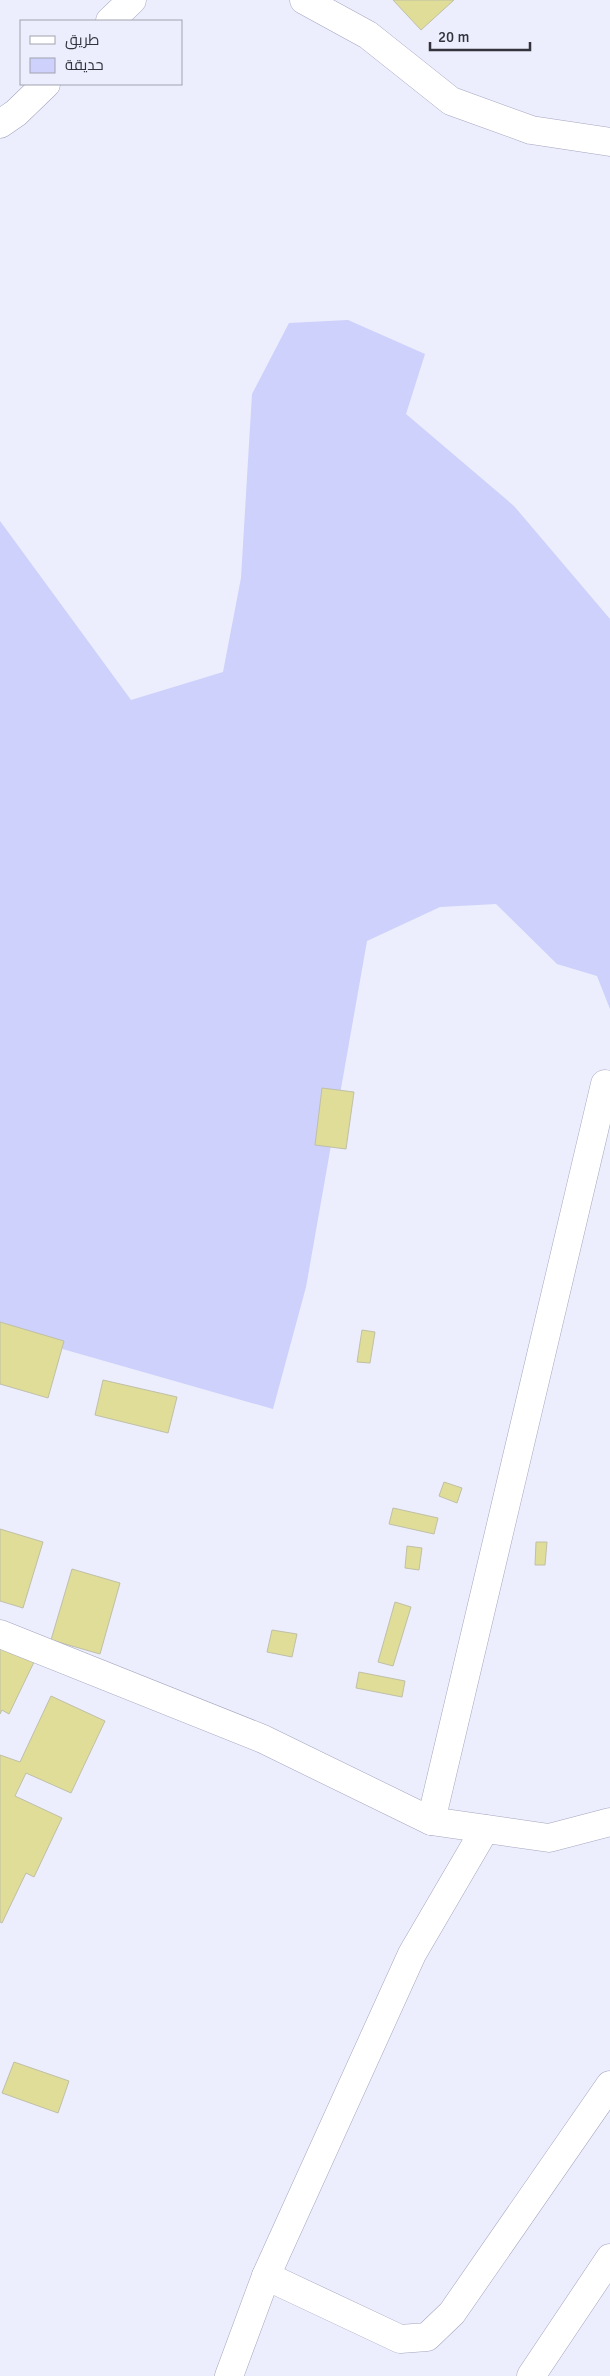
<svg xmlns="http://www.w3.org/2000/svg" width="610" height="2376" viewBox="0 0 610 2376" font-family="Signika,Cairo,sans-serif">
<rect width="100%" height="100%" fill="#ecedfd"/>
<path fill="#cdd1fb" d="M348 320 425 354 406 414 514 506 610 619V1009L597 976 557 964 496 904 440 907 367 941 306 1287 273 1409 24 1338 0 1328V521L131 700 223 672 241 578 252 394 289 323Z"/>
<g fill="#dfdd98" stroke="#c0c0a6">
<path d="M393 0H454L421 30Z"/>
<path d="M322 1088 354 1092 346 1149 315 1145Z"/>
<path d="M0 1322 64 1341 48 1398 0 1384Z"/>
<path d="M362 1330 375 1332 370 1363 357 1362Z"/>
<path d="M103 1380 177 1397 168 1433 95 1415Z"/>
<path d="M444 1482 462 1488 457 1503 439 1496Z"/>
<path d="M393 1508 438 1518 434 1534 389 1524Z"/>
<path d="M0 1529 43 1542 23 1608 0 1601Z"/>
<path d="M536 1542H547L545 1565H535Z"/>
<path d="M407 1546 422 1548 419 1570 405 1568Z"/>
<path d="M72 1569 120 1583 100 1654 51 1640Z"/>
<path d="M395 1602 411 1607 393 1666 378 1662Z"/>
<path d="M272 1630 297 1634 292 1657 267 1652Z"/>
<path d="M0 1642 35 1660 9 1714 2 1710 0 1714Z"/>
<path d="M359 1672 405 1681 402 1697 356 1688Z"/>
<path d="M51 1696 105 1721 71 1793 26 1773 15 1796 62 1818 34 1877 26 1873 2 1923 0 1922V1755L20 1762Z"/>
<path d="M14 2062 69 2081 58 2113 2 2093Z"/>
</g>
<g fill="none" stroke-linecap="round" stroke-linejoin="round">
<g stroke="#a4a6bf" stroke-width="29">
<g id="street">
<path d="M304 0 368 35 451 101 531 130 610 142"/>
<path d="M110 21 132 0"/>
<path d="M0 124 16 113 46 84"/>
<path d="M0 1634 263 1739 431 1821 549 1838 610 1822"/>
<path d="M431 1821 605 1084"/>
<path d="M266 2276 400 2339 427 2337 452 2313 610 2085"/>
<path d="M229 2376 266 2276 412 1954 485 1829"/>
<path d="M531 2376 610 2258"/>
</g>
</g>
<use href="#street" stroke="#fff" stroke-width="28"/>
</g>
<rect x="20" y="20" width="162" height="65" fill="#ecedfd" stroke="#a2a3b0"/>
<rect x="30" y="36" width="25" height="8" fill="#ffffff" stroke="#a2a3b0"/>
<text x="65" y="45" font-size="15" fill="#32333d">طريق</text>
<rect x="30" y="58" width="25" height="15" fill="#cdd1fb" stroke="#a2a3b0"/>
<text x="65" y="70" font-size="15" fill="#32333d">حديقة</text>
<path d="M430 42v8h100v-8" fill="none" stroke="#32333d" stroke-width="2.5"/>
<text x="438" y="42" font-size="15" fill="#32333d" stroke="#ecedfd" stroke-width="4" paint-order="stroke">20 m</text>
</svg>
